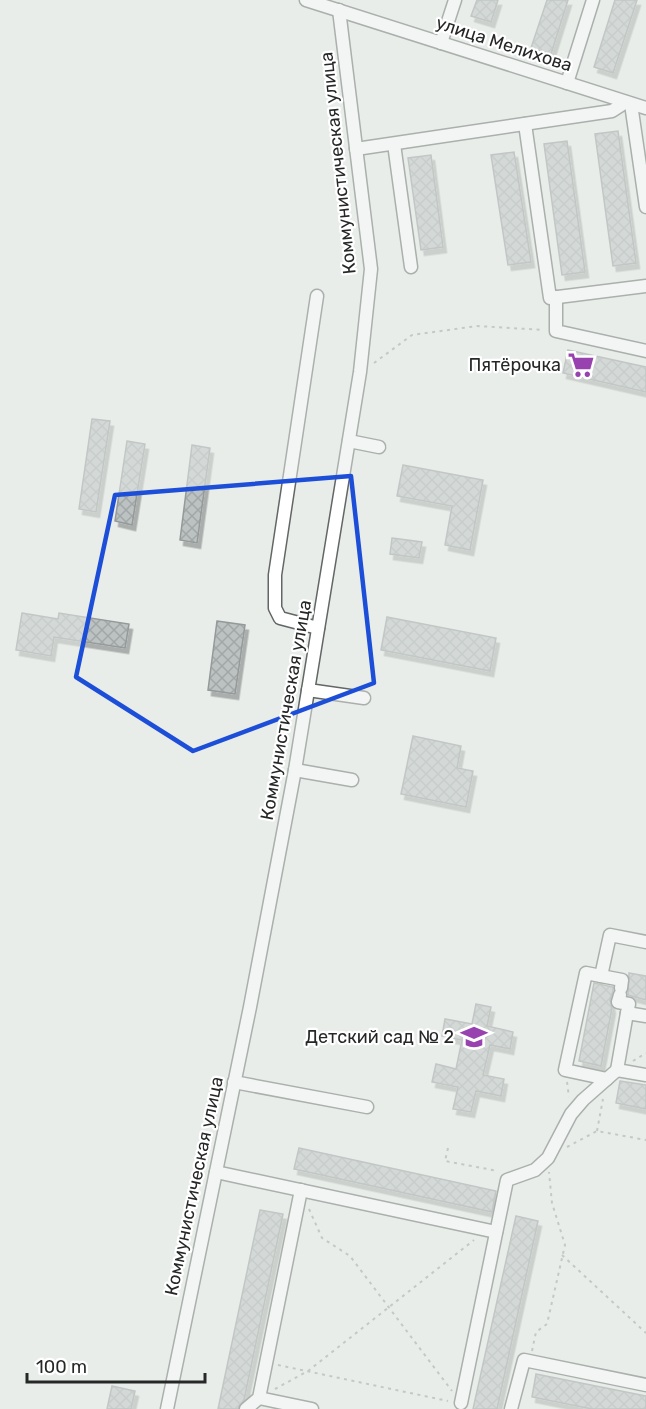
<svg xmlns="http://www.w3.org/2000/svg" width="646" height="1409" viewBox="0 0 646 1409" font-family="Rubik,sans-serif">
<defs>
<pattern id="building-cross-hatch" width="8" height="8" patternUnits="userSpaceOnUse" patternTransform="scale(1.5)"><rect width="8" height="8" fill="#bcc2c1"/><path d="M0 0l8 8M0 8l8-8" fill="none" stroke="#a1a7a6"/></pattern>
<filter id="shadow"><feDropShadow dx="3.5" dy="5.5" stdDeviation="0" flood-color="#0004"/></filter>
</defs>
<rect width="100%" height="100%" fill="#e8edea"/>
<g fill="url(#building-cross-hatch)" stroke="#949a99" stroke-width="1.5" filter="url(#shadow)">
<path d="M477 0H498L491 22 471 16Z"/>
<path d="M547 0H568L551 54 531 48Z"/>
<path d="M615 0H637L613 73 594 67Z"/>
<path d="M618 131 636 263 613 266 595 134Z"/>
<path d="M567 141 585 272 562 275 544 144Z"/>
<path d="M514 152 531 262 508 265 491 155Z"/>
<path d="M431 155 443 247 421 250 408 158Z"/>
<path d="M568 350 646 367V392L563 373Z"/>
<path d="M92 419 110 421 96 512 79 509Z"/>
<path d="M127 441 145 444 132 525 115 521Z"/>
<path d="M192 445 210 448 197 543 180 540Z"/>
<path d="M403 465 483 480 470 550 445 545 452 506 397 496Z"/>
<path d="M392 538 422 542 419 558 390 554Z"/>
<path d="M22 613 58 619 59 613 129 624 125 648 54 637 51 656 16 650Z"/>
<path d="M387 617 496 638 490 671 381 650Z"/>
<path d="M217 621 245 625 235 694 208 690Z"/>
<path d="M413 736 461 746 457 768 473 771 466 807 401 794Z"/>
<path d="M629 973 646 976V1000L628 995Z"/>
<path d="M594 983 613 987V991L610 1000 612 1008 601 1066 579 1061Z"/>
<path d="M476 1004 491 1007 487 1026 513 1032 510 1049 490 1045 483 1075 504 1079 501 1096 476 1091 471 1112 453 1109 458 1087 432 1082 436 1064 456 1069 462 1040 442 1036 445 1019 472 1024Z"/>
<path d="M620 1081 646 1085V1109L616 1103Z"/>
<path d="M299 1148 496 1191 492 1212 294 1169Z"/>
<path d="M260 1210 283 1214 244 1400 238 1409H218Z"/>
<path d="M516 1216 538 1221 497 1409H473Z"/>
<path d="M536 1374 646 1396V1409H592L532 1397Z"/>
<path d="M112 1386 135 1391 131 1409H107Z"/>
</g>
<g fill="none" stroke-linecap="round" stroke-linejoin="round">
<g stroke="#626664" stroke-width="15">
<g id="minor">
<path d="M306 0 646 108"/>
<path d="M441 43 455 0"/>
<path d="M567 83 593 0"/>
<path d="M631 104 646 207"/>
<path d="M525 124 550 298 646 286"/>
<path d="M394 144 411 267"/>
<path d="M356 149 612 111 626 102"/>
<path d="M317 296 275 575V608L280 618 318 628"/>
<path d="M556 297V331L646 351"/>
<path d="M349 441 379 447"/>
<path d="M308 690 364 698"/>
<path d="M295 770 352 780"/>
<path d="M601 976 586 973 565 1070 607 1079"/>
<path d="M621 988 622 980 601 976 610 935 646 942"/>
<path d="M620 995 618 1002 629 1004 627 1013"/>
<path d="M646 1016 627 1013 617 1070 646 1075"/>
<path d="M234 1082 367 1107"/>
<path d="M216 1172 496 1232"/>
<path d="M259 1398 312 1409"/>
<path d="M461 1403 507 1180 535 1170 548 1158 571 1114 583 1100 617 1070"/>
<path d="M167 1409 250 1007 295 770 360 372 371 269 339 10"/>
<path d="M246 1409 259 1398 301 1190"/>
<path d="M511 1409 524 1360 646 1385"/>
</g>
</g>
<g stroke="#9a9d9b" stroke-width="2" stroke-dasharray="3 4.5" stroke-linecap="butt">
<path d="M374 363 412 335 477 326 544 330"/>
<path d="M633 1061 646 1053"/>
<path d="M567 1082 569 1097"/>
<path d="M597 1131 603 1099"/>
<path d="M567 1147 597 1131 646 1140"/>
<path d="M448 1148 445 1161 498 1171"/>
<path d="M309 1209 322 1238 350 1256 452 1391"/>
<path d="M562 1255 646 1333"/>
<path d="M532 1351 536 1332 547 1324 565 1245 552 1203 549 1172"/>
<path d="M278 1365 448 1401"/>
<path d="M275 1389 308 1371 474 1240"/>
</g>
<use href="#minor" stroke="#fff" stroke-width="12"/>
</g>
<path d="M0 0H646V1409H0ZM351 476 374 683 193 751 76 677 115 495Z" fill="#e8edea" fill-opacity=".55" fill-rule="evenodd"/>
<path fill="none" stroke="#1d4ed8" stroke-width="4.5" stroke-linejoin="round" d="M351 476 374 683 193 751 76 677 115 495Z"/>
<defs>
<g id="supermarket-bare" transform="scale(2.07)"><path d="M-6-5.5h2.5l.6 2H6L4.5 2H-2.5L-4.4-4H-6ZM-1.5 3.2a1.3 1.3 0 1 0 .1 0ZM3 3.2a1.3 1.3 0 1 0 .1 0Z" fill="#9842af" stroke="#fff" stroke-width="2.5" paint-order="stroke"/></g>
<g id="school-bare" transform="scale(2.07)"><path d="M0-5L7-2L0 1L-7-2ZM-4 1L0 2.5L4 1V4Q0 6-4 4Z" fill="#9842af" stroke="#fff" stroke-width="2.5" paint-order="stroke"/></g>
</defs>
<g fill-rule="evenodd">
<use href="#supermarket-bare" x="581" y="365"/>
<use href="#school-bare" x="474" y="1037"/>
</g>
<g text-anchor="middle" stroke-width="4.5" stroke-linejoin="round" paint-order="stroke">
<g font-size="18" fill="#262827" stroke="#fff">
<text transform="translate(504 44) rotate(18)" y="6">улица Мелихова</text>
<text transform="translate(338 163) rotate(-96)" y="6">Коммунистическая улица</text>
<text transform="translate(286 710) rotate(-80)" y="6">Коммунистическая улица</text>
<text transform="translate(194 1186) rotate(-78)" y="6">Коммунистическая улица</text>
</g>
<g font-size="18" fill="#262827" stroke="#fff" text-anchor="end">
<text x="561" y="371">Пятёрочка</text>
<text x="454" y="1043">Детский сад № 2</text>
</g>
</g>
<path d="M27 1373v9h178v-9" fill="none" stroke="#262827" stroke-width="3"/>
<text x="36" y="1373" font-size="18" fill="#262827" stroke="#ffffff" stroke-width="4.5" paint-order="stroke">100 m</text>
</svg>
